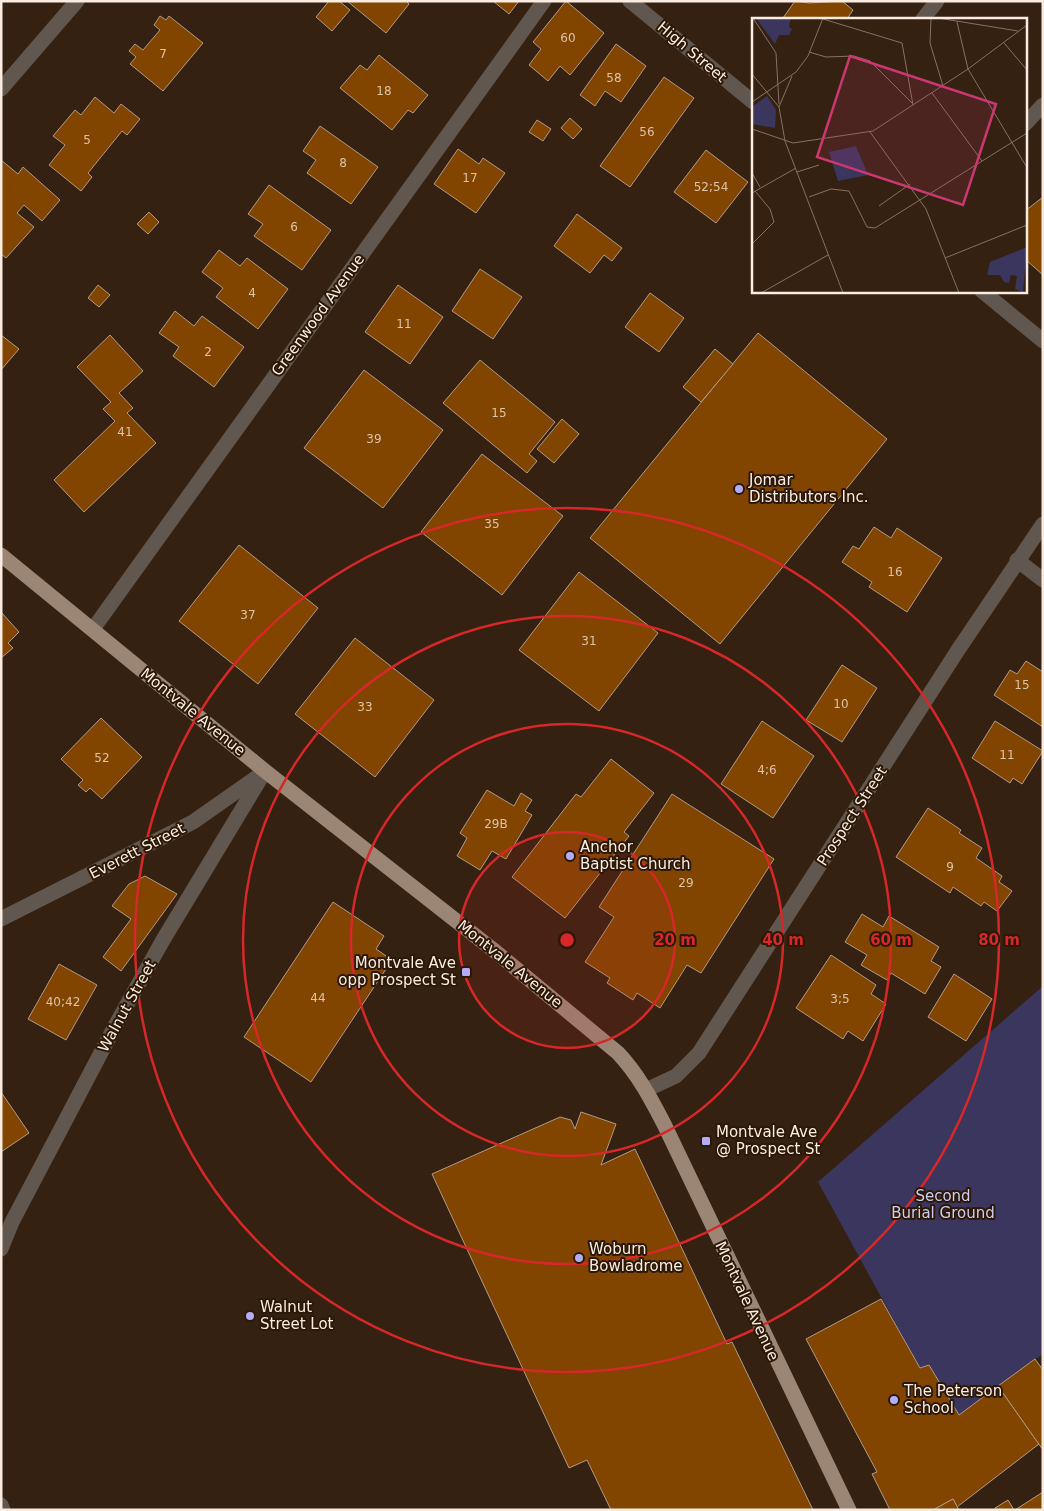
<svg xmlns="http://www.w3.org/2000/svg" width="1044" height="1511" viewBox="0 0 1044 1511" font-family="'DejaVu Sans',sans-serif">
<rect width="100%" height="100%" fill="#352111"/>
<path fill="#3a365d" d="M1043 986V1354L959 1415 929 1365 920 1368 818 1182Z"/>
<g fill="#814500" stroke="#b39a86">
<path d="M329 1H339L350 10 332 31 316 17Z"/>
<path d="M347 1H406L409 4 386 33Z"/>
<path d="M493 1H519L509 14Z"/>
<path d="M566 1 604 33 570 75 560 66 548 81 529 65 541 49 533 42Z"/>
<path d="M795 1 809 3 842 1 853 10 847 19H784L783 18Z"/>
<path d="M160 16 166 20 169 16 203 43 163 91 130 64 136 57 129 51 135 44 143 50 160 30 154 25Z"/>
<path d="M616 44 646 66 621 102 605 91 595 106 580 95Z"/>
<path d="M379 55 428 95 413 113 408 110 392 130 340 88 360 65 367 70Z"/>
<path d="M664 77 694 98 630 187 600 166Z"/>
<path d="M95 97 114 113 121 104 140 119 127 135 122 131 88 173 92 177 81 191 49 165 65 145 53 136 75 110 81 115Z"/>
<path d="M570 118 582 129 573 139 561 128Z"/>
<path d="M537 120 551 129 543 141 529 132Z"/>
<path d="M320 126 378 167 351 204 307 173 316 160 303 151Z"/>
<path d="M458 149 479 164 483 158 505 173 476 213 434 184Z"/>
<path d="M706 150 748 182 716 223 674 192Z"/>
<path d="M1 160 18 174 23 167 60 200 42 221 24 205 17 213 34 227 6 258 1 254Z"/>
<path d="M269 185 331 230 302 270 254 236 263 224 248 214Z"/>
<path d="M1043 197V275L1025 259V211Z"/>
<path d="M149 212 159 222 148 234 137 224Z"/>
<path d="M577 214 622 248 612 261 604 255 590 273 554 246Z"/>
<path d="M219 250 240 266 247 258 288 289 258 329 216 297 223 288 202 272Z"/>
<path d="M480 269 522 297 493 339 452 311Z"/>
<path d="M98 285 110 295 99 307 88 298Z"/>
<path d="M398 285 443 317 410 364 365 332Z"/>
<path d="M650 293 684 318 659 352 625 327Z"/>
<path d="M175 311 194 326 202 316 244 347 214 387 173 356 179 347 159 333Z"/>
<path d="M758 333 887 439 720 644 590 538Z"/>
<path d="M1 335 19 349 1 370Z"/>
<path d="M110 335 143 371 119 393 133 408 127 413 156 443 84 512 54 480 115 421 103 409 111 402 77 367Z"/>
<path d="M715 349 733 364 701 402 683 387Z"/>
<path d="M480 360 555 422 529 454 537 461 527 473 443 403Z"/>
<path d="M364 370 443 430 383 508 304 448Z"/>
<path d="M562 419 579 434 554 463 537 449Z"/>
<path d="M482 454 563 516 502 595 421 532Z"/>
<path d="M874 527 891 538 897 528 942 558 907 612 869 587 872 582 842 562 853 546 859 549Z"/>
<path d="M239 545 318 608 258 684 179 621Z"/>
<path d="M579 572 658 633 599 711 519 650Z"/>
<path d="M1 612 19 632 8 643 13 648 1 658Z"/>
<path d="M355 638 434 700 375 777 295 714Z"/>
<path d="M1026 661 1043 672V727L994 695 1010 670 1017 674Z"/>
<path d="M842 665 877 688 842 742 806 720Z"/>
<path d="M101 718 142 757 102 799 90 788 86 792 78 785 83 780 61 759Z"/>
<path d="M762 721 814 756 773 818 721 784Z"/>
<path d="M995 721 1043 751 1022 784 1013 778 1010 783 972 758Z"/>
<path d="M611 759 654 793 624 832 629 836 565 918 512 877 576 794 581 797Z"/>
<path d="M487 790 514 806 521 793 532 800 525 811 532 815 506 859 492 851 480 870 457 856 467 838 460 833Z"/>
<path d="M672 794 774 859 701 973 687 965 660 1008 637 993 633 1000 607 983 610 978 585 962 614 917 599 907Z"/>
<path d="M928 808 961 830 959 833 982 848 976 858 1002 876 999 882 1012 891 997 911 984 902 981 906 953 887 950 893 896 857Z"/>
<path d="M145 876 177 894 121 971 103 957 131 919 112 906 129 884Z"/>
<path d="M333 902 384 936 376 949 392 960 311 1082 244 1037Z"/>
<path d="M862 914 883 927 889 916 939 947 931 961 941 967 925 994 891 973 887 980 861 965 867 955 845 942Z"/>
<path d="M831 955 876 985 871 994 886 1004 863 1041 848 1031 843 1039 796 1008Z"/>
<path d="M59 964 97 985 66 1040 28 1019Z"/>
<path d="M954 974 992 999 966 1041 928 1017Z"/>
<path d="M1 1092 29 1133 1 1152Z"/>
<path d="M581 1112 616 1124 601 1165 635 1149 727 1344 732 1342 813 1510H611L587 1460 569 1468 432 1174 560 1117 571 1120 575 1129Z"/>
<path d="M881 1299 920 1368 929 1365 959 1415 998 1386 1039 1444 957 1507 953 1499 933 1510H890L872 1474 877 1472 806 1339Z"/>
<path d="M1035 1359 1043 1370V1450L998 1386Z"/>
<path d="M1043 1492V1510H1015Z"/>
<path d="M953 1499 959 1510H933Z"/>
<path d="M1008 1500 1014 1510H996L995 1508Z"/>
</g>
<g fill="none" stroke-linecap="round" stroke-linejoin="round">
<g stroke="#61574f" stroke-width="15">
<path d="M923 19 937 1"/>
<path d="M1025 124 1043 105"/>
</g>
<g stroke="#61574f" stroke-width="15">
<path d="M630 1 753 102"/>
<path d="M1 89 77 1"/>
<path d="M982 291 1043 341"/>
<path d="M1017 560 1043 580"/>
<path d="M93 629 544 1"/>
<path d="M1 919 193 822 260 775"/>
<path d="M646 1090 676 1076 699 1053 958 650 1043 524"/>
<path d="M1 1249 12 1222 115 1026 163 940 265 771"/>
<path d="M1 1505 3 1510"/>
</g>
<path stroke="#9b8676" stroke-width="15" d="M1 555 265 771 496 952 618 1053C638 1074 651 1099 664 1124L849 1510"/>
</g>
<circle cx="567" cy="940" r="108" fill="#d62828" fill-opacity=".12"/>
<g fill="none" stroke="#d62828" stroke-width="2.5">
<circle cx="567" cy="940" r="108"/>
<circle cx="567" cy="940" r="216"/>
<circle cx="567" cy="940" r="324"/>
<circle cx="567" cy="940" r="432"/>
</g>
<g fill="#b3adf9" stroke="#2b1807" stroke-width="2">
<circle cx="739" cy="489" r="5"/>
<circle cx="570" cy="856" r="5"/>
<rect x="461" y="967" width="10" height="10" rx="2.5"/>
<rect x="701" y="1136" width="10" height="10" rx="2.5"/>
<circle cx="579" cy="1258" r="5"/>
<circle cx="250" cy="1316" r="5"/>
<circle cx="894" cy="1400" r="5"/>
</g>
<g text-anchor="middle" stroke-width="4" stroke-linejoin="round" paint-order="stroke">
<g font-size="12" fill="#dcc2a9">
<text x="568" y="42">60</text>
<text x="163" y="58">7</text>
<text x="614" y="82">58</text>
<text x="384" y="95">18</text>
<text x="647" y="136">56</text>
<text x="87" y="144">5</text>
<text x="343" y="167">8</text>
<text x="470" y="182">17</text>
<text x="711" y="191">52;54</text>
<text x="294" y="231">6</text>
<text x="252" y="297">4</text>
<text x="404" y="328">11</text>
<text x="208" y="356">2</text>
<text x="499" y="417">15</text>
<text x="125" y="436">41</text>
<text x="374" y="443">39</text>
<text x="492" y="528">35</text>
<text x="895" y="576">16</text>
<text x="248" y="619">37</text>
<text x="589" y="645">31</text>
<text x="1022" y="689">15</text>
<text x="841" y="708">10</text>
<text x="365" y="711">33</text>
<text x="1007" y="759">11</text>
<text x="102" y="762">52</text>
<text x="767" y="774">4;6</text>
<text x="496" y="828">29B</text>
<text x="950" y="871">9</text>
<text x="686" y="887">29</text>
<text x="318" y="1002">44</text>
<text x="840" y="1003">3;5</text>
<text x="63" y="1006">40;42</text>
</g>
<g font-size="15" fill="#faece1" stroke="#2b1807">
<text transform="translate(692 52) rotate(40)" y="5">High Street</text>
<text transform="translate(318 315) rotate(-54)" y="5">Greenwood Avenue</text>
<text transform="translate(193 712) rotate(39)" y="5">Montvale Avenue</text>
<text transform="translate(852 816) rotate(-57)" y="5">Prospect Street</text>
<text transform="translate(137 851) rotate(-27)" y="5">Everett Street</text>
<text transform="translate(510 964) rotate(39)" y="5">Montvale Avenue</text>
<text transform="translate(127 1006) rotate(-61)" y="5">Walnut Street</text>
<text transform="translate(747 1301) rotate(65)" y="5">Montvale Avenue</text>
</g>
<g font-size="15" fill="#faece1" stroke="#2b1807" text-anchor="start">
<text x="749" y="485">Jomar<tspan x="749" dy="17">Distributors Inc.</tspan></text>
<text x="580" y="852">Anchor<tspan x="580" dy="17">Baptist Church</tspan></text>
<text x="456" y="968" text-anchor="end">Montvale Ave<tspan x="456" dy="17">opp Prospect St</tspan></text>
<text x="716" y="1137">Montvale Ave<tspan x="716" dy="17">@ Prospect St</tspan></text>
<text x="589" y="1254">Woburn<tspan x="589" dy="17">Bowladrome</tspan></text>
<text x="260" y="1312">Walnut<tspan x="260" dy="17">Street Lot</tspan></text>
<text x="904" y="1396">The Peterson<tspan x="904" dy="17">School</tspan></text>
</g>
<g font-size="15" fill="#ceccf4" stroke="#2b1807">
<text x="943" y="1201">Second<tspan x="943" dy="17">Burial Ground</tspan></text>
</g>
</g>
<g transform="translate(752 18)">
<rect width="275" height="275" fill="#352111"/>
<path d="M4 0H39L37 9 40 11 37 17H27L23 26ZM15 78 24 92 23 110 0 106V89ZM104 128 116 157 86 163 77 134ZM275 229 271 274 263 271 265 258 259 257 257 265 252 264 248 257H235L238 244Z" fill="#3a365d"/>
<path fill="none" stroke="#847264" stroke-width="1" d="M1 0 24 35 27 86M179 0 178 25 191 68M186 0 266 13M71 1 150 25 161 87M205 4 216 51 274 148M252 25 275 52M57 34 74 39 102 38 118 43 160 85M0 56 27 89M40 58 27 89 33 123 91 275M180 75 230 143M0 84 44 54 56 38 71 0M0 111 41 125 121 113 216 51 275 7M118 114 174 191 207 275M45 154 67 147M0 155 8 169M0 175 44 150M57 179 79 171 97 173 115 209 123 210 275 115M127 188 158 166M0 226 22 204 18 191 3 173M193 240 275 207M9 275 76 237"/>
<path fill="#ca386f" fill-opacity="0.15" stroke="#ca386f" stroke-width="2.5" d="M98 38 244 86 211 187 65 139Z"/>
<rect width="275" height="275" fill="none" stroke="#faece1" stroke-width="2.5"/>
</g>
<circle cx="567" cy="940" r="8" fill="#d62828" stroke="#2b1807" stroke-width="2.5"/>
<g font-size="15" text-anchor="middle" font-weight="bold" fill="#d62828" stroke="#2b1807" stroke-width="4" stroke-linejoin="round" paint-order="stroke">
<text x="675" y="945">20 m</text>
<text x="783" y="945">40 m</text>
<text x="891" y="945">60 m</text>
<text x="999" y="945">80 m</text>
</g>
<rect width="1044" height="1511" fill="none" stroke="#faece1" stroke-width="5"/>
</svg>
